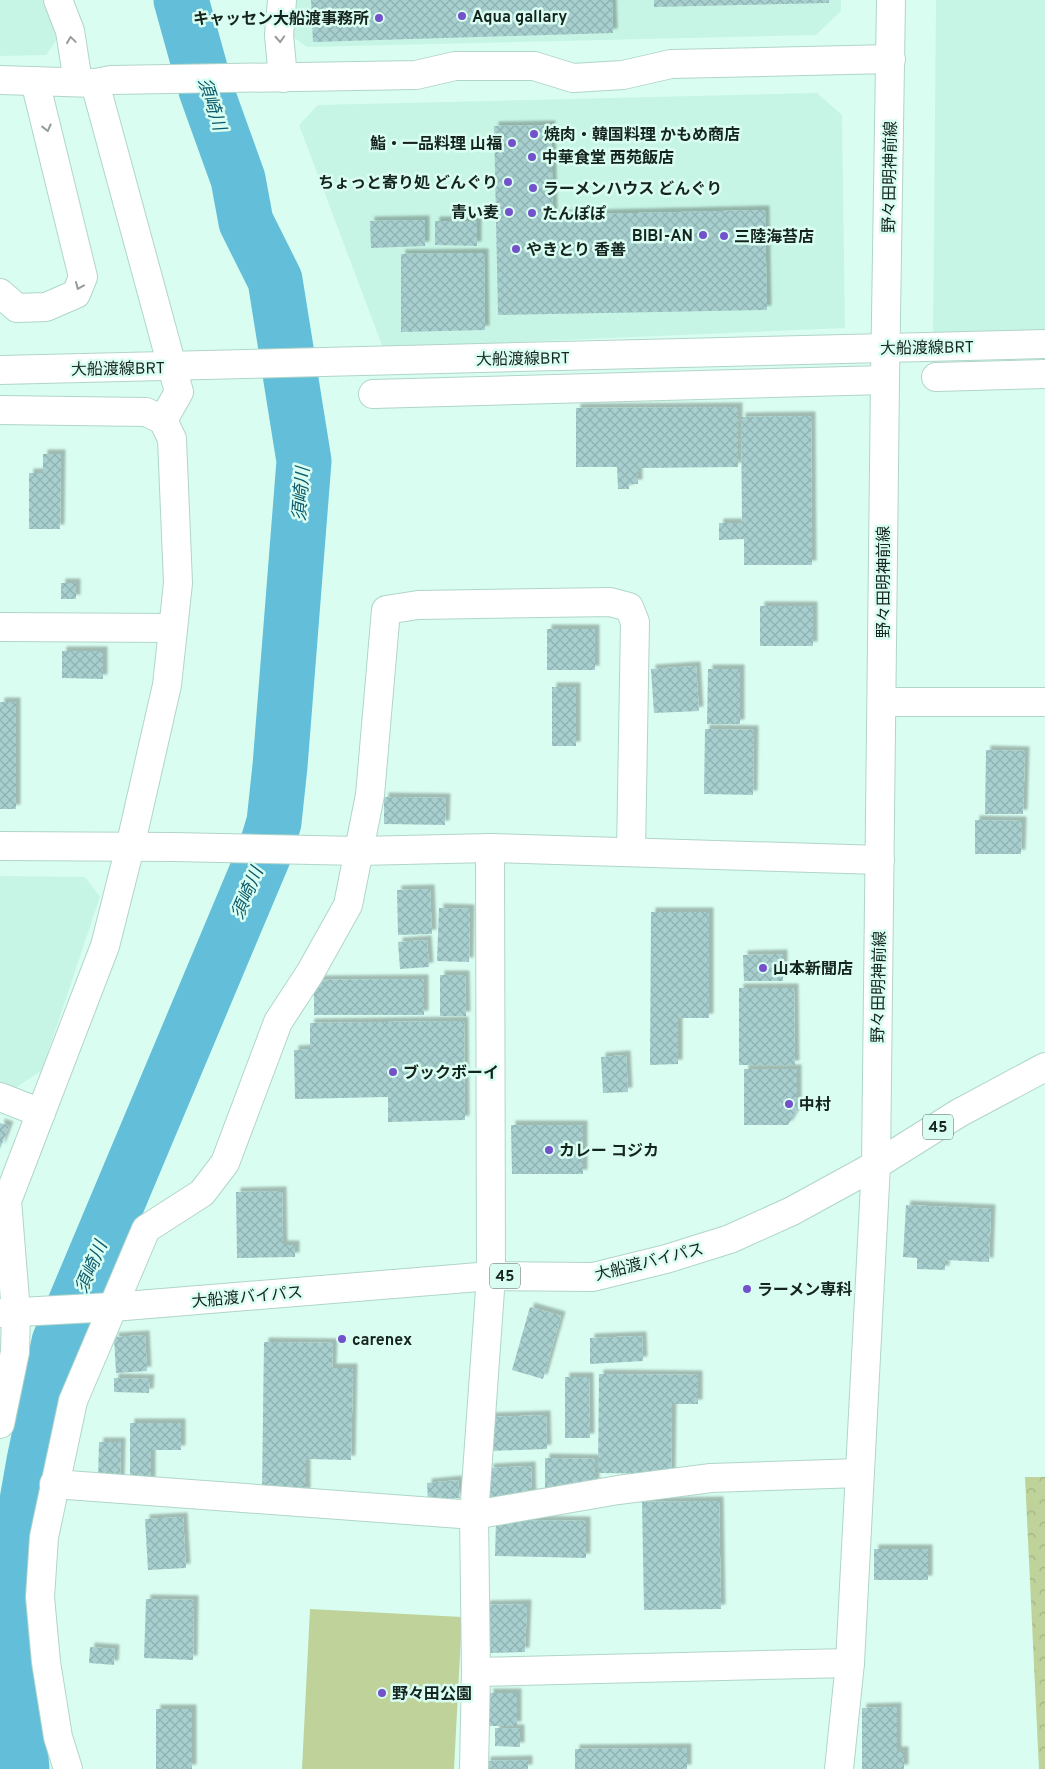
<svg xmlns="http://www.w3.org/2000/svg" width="1045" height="1769" viewBox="0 0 1045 1769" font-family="Overpass,'Noto Sans JP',sans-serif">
<defs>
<pattern id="forest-crowns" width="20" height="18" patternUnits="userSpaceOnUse" patternTransform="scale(1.25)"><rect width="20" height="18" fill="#bed299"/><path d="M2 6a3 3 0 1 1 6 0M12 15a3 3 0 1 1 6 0" fill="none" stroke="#a3b484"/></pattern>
<pattern id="building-cross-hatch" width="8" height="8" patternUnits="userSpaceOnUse" patternTransform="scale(1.25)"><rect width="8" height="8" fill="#a7cfcf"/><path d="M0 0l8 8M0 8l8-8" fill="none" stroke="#8fb2b1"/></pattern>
<filter id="shadow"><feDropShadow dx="4.5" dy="-4.5" stdDeviation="1" flood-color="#0004"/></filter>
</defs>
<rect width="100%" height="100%" fill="#d9fef1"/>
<g fill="#c7f5e5">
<path d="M0 0H48L58 38 46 55 0 56Z"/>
<path d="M288 0H841V11L816 35 307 47 290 35Z"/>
<path d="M936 0H1045V334L933 336Z"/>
<path d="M817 93 842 115 845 328 383 348 299 125 318 105Z"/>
<path d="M0 876 85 877 100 897 42 1070 14 1089 0 1083Z"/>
</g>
<path fill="url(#forest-crowns)" d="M1025 1477H1045V1769H1039Z"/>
<path fill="#bed299" d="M310 1609 462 1617 454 1769H302Z"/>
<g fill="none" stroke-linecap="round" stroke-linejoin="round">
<path stroke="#63beda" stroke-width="55" d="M22 1769 13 1671V1580L34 1461 59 1342 265 852 274 822 280 766 304 461 275 280 246 222 238 179 206 90 181 0"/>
</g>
<g fill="url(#building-cross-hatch)" filter="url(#shadow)">
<path d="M311 0H612L613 33 313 42Z"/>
<path d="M654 0H829V3L654 7Z"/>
<path d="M551 125 553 215 765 210 767 310 498 315 494 126Z"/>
<path d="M425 220V246L371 248 370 221Z"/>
<path d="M435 221H477V246L435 245Z"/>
<path d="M484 253 485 330 401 332V254Z"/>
<path d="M738 407V467L638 468V484H629V489H618L617 467H576V408Z"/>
<path d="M811 416 812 565H744V539L719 540V523H742L741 417Z"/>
<path d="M43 454H61L60 529H29V473H43Z"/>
<rect x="61" y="583" width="15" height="16"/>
<rect x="760" y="606" width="53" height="40"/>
<rect x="547" y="629" width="48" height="41"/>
<path d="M62 651H103V679L62 678Z"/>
<path d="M696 666 699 711 654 713 651 669Z"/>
<path d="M708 669H740V724H707Z"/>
<rect x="552" y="687" width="24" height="59"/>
<rect x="0" y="702" width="16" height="107"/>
<path d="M705 729 754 730 753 795 704 794Z"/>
<path d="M986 750 1025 751 1023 814H985Z"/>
<path d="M384 797 446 798 445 825 384 824Z"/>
<path d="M975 820 1022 821 1021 854H975Z"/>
<path d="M430 889 432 934 398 935 397 890Z"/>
<path d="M439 908 470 909 469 962 437 961Z"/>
<path d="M651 912H709V1018H678V1064L650 1065Z"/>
<path d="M427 940 429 967 400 969 398 942Z"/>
<path d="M783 954V981H744L743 955Z"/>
<path d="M440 975H465L466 1016H440Z"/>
<path d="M424 979V1015H314V980Z"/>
<path d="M739 988H794L795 1065H739Z"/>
<path d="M464 1021 465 1120 388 1122V1097L295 1099 294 1050 310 1049V1023Z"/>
<path d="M626 1055 628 1092 603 1093 601 1057Z"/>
<path d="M744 1069H797V1110L788 1125H744Z"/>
<path d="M0 1123 9 1126 0 1149Z"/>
<path d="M511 1125H583V1174H512Z"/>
<path d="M282 1191 283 1245H295V1257L237 1258 236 1192Z"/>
<path d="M906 1205 991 1209 989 1262 945 1260V1270L917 1269V1258L903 1257Z"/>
<path d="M530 1307 561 1316 543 1379 512 1370Z"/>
<path d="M145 1335 147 1371 116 1373 114 1337Z"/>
<path d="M642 1336 643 1361 590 1364V1338Z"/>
<path d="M264 1342 333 1343 332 1368H353L351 1460 306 1459V1493L262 1492Z"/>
<path d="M599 1374 698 1375V1404H672L671 1474 598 1473Z"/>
<path d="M565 1377H589L590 1438H565Z"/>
<path d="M114 1378 150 1379 149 1393 114 1392Z"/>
<path d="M546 1415 547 1449 491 1451 489 1417Z"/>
<path d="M130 1423H181V1450H151V1482H130Z"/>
<path d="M99 1442H121L120 1481H98Z"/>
<path d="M545 1458 595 1459V1493H545Z"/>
<path d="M531 1466 532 1500 490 1502 489 1468Z"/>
<path d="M458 1480 460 1498 428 1501 427 1483Z"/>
<path d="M719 1501 721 1609 644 1610 642 1502Z"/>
<path d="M183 1517 186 1568 148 1570 145 1519Z"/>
<path d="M496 1520 586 1521V1558L495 1556Z"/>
<rect x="874" y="1549" width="54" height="31"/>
<path d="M146 1599 194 1600 193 1660 144 1658Z"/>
<path d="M527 1604 525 1652 486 1653 485 1605Z"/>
<path d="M90 1647 115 1649 114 1665 89 1663Z"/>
<rect x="489" y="1693" width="28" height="33"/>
<path d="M897 1707V1751H904V1769H862V1708Z"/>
<rect x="156" y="1709" width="36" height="60"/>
<path d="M495 1728 520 1729V1747L495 1746Z"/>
<path d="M687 1748V1769H575V1749Z"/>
<path d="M528 1760V1769H486V1761Z"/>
</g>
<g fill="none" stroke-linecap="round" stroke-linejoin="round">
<g stroke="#b1d5c8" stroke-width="30">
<g id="minor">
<path d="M58 0 70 31 78 82"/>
<path d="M282 0 279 35 283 78"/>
<path d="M0 80 95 83 111 80 416 75 455 66H534L573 78 623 75 671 64 891 59"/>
<path d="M95 83 179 392 163 420"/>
<path d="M0 293 17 308 46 307 76 294 83 277 35 81"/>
<path d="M0 370 1045 344"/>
<path d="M936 377 1045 374"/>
<path d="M373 394 885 380"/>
<path d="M0 410 146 412 163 420 172 439 178 583 167 685 130 847 105 946 7 1201 16 1312 15 1352 0 1424"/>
<path d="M0 627 173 628"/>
<path d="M882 702H1045"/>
<path d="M0 846 173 847 359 851 490 848 880 860"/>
<path d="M0 1097 41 1113"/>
<path d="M54 1484 474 1515 618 1490 711 1478 860 1473"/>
<path d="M476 1672 850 1663"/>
<path d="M68 1769 58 1737 46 1662 40 1597 44 1537 73 1401 146 1229 202 1193 225 1163 278 1022 310 973 348 905 370 795 386 610 418 605 610 602 629 607 635 622 631 852"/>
<path d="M474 1769 476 1672 474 1515 491 1276 490 848"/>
<path d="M839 1769 850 1663 876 1165 885 380 891 0"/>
</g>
</g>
<g stroke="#b1d5c8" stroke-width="30">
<path id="highway" d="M0 1313 113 1307 491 1276 593 1277 666 1259 730 1239 792 1211 876 1165 959 1113 1045 1067"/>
</g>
<use href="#minor" stroke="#fff" stroke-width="28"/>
<use href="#highway" stroke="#fff" stroke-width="28"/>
</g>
<defs><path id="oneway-chevron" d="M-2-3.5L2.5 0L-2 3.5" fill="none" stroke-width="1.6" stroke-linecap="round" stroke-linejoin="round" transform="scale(1.25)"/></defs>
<g stroke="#969c9b">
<use href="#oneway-chevron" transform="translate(280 39) rotate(87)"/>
<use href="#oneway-chevron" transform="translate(71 40) rotate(-98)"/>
<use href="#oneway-chevron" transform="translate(47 128) rotate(76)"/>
<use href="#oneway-chevron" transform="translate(79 286) rotate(113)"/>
</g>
<g fill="#7351cb" stroke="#d9fef1" stroke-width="2">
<circle cx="462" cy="16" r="5"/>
<circle cx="379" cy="18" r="5"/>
<circle cx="534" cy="134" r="5"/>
<circle cx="512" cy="143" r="5"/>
<circle cx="532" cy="157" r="5"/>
<circle cx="508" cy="182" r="5"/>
<circle cx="533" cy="188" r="5"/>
<circle cx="509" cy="212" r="5"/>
<circle cx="532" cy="213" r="5"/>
<circle cx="703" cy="235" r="5"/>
<circle cx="724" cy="236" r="5"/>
<circle cx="516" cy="249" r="5"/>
<circle cx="763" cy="968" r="5"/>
<circle cx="393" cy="1072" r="5"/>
<circle cx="789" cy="1104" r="5"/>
<circle cx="549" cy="1150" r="5"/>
<circle cx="747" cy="1289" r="5"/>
<circle cx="342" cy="1339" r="5"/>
<circle cx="382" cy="1693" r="5"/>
</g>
<g text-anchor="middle" stroke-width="5" stroke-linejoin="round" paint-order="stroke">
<g fill="#d9fef1" stroke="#50655f" stroke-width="1">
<rect x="923" y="1114.5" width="30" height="25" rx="4"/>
<rect x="490" y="1263.5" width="30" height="25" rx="4"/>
</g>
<g font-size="15" font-weight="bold" fill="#162420">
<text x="938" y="1132">45</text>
<text x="505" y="1281">45</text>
</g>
<g font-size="16" font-weight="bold" fill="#162420" stroke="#d9fef1" text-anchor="start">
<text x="472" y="22">Aqua gallary</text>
<text x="369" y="24" text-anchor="end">キャッセン大船渡事務所</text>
<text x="544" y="140">焼肉・韓国料理 かもめ商店</text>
<text x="502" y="149" text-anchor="end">鮨・一品料理 山福</text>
<text x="542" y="163">中華食堂 西苑飯店</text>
<text x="498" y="188" text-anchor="end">ちょっと寄り処 どんぐり</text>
<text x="543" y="194">ラーメンハウス どんぐり</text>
<text x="499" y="218" text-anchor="end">青い麦</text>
<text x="542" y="219">たんぽぽ</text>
<text x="693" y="241" text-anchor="end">BIBI-AN</text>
<text x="734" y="242">三陸海苔店</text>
<text x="526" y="255">やきとり 香善</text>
<text x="773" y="974">山本新聞店</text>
<text x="403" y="1078">ブックボーイ</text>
<text x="799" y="1110">中村</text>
<text x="559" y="1156">カレー コジカ</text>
<text x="757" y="1295">ラーメン専科</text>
<text x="352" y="1345">carenex</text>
<text x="392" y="1699">野々田公園</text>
</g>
<g font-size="16" fill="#162420" stroke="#d9fef1">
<text transform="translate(889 177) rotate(-89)" y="6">野々田明神前線</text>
<text transform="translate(927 347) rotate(-1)" y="6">大船渡線BRT</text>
<text transform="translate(523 358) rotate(-1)" y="6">大船渡線BRT</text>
<text transform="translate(118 368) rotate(-1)" y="6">大船渡線BRT</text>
<text transform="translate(883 582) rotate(-90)" y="6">野々田明神前線</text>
<text transform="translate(878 987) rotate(-89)" y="6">野々田明神前線</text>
<text transform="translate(649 1261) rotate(-14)" y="6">大船渡バイパス</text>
<text transform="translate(247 1296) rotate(-5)" y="6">大船渡バイパス</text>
</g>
<g font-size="18" font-style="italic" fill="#0b5a6d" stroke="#d9fef1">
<text transform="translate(212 104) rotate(72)" y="6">須崎川</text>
<text transform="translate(301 494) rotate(-86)" y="6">須崎川</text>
<text transform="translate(247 893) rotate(-67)" y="6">須崎川</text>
<text transform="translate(91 1267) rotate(-67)" y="6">須崎川</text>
</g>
</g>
</svg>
